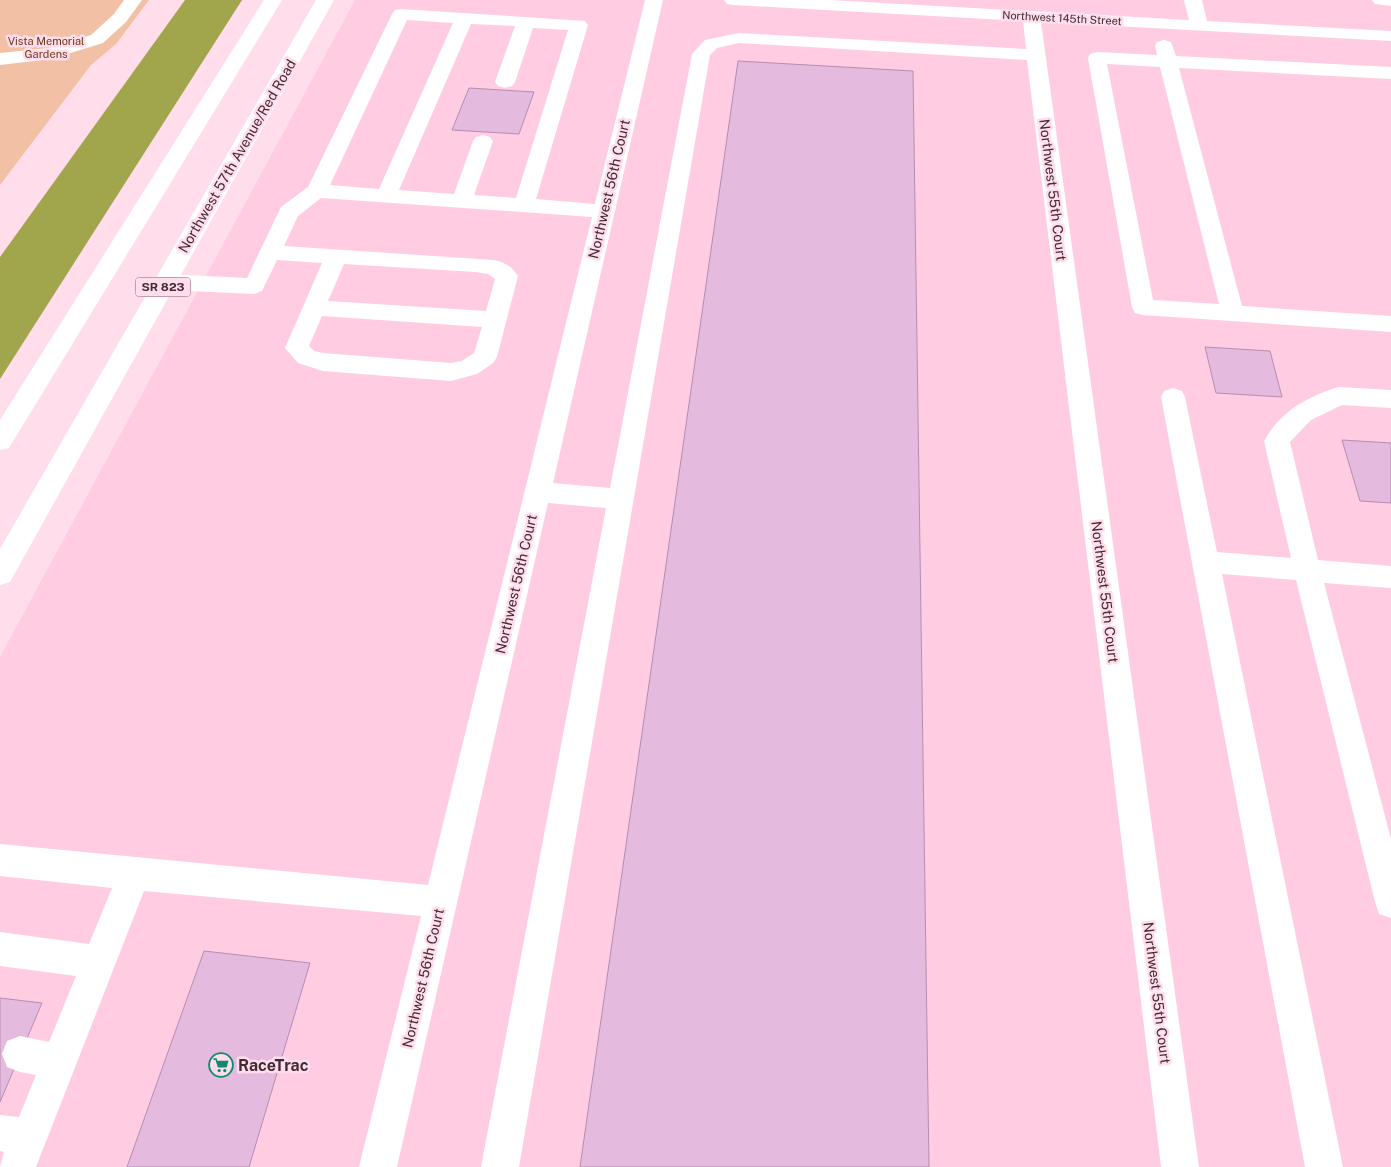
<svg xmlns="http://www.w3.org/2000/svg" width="1391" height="1167" viewBox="0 0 1391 1167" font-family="'Public Sans',sans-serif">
<rect width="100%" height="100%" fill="#ffddeb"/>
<path fill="#ffcce2" d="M355 0H1391V1167H0V657Z"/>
<path fill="#f2c0a4" d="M0 0H149L116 44 91 65 0 185Z"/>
<path fill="#a1a54b" d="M185 0H242L0 379V257Z"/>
<g fill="#e5badf" stroke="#b68db0">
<path d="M738 61 913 71 929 1167H580Z"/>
<path d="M469 88 534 92 519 134 452 130Z"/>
<path d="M1205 347 1270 351 1282 397 1216 393Z"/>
<path d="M1342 440 1391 443V503L1360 501Z"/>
<path d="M204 951 310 963 249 1167H127Z"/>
<path d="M0 998 42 1003 0 1102Z"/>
</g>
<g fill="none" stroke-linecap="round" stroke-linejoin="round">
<g fill="#fff" fill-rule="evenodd">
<path d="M124 0H142L126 22 103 43 51 59 0 65V53L49 48 91 35 114 14Z"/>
<path d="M645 0H663L553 483 610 488 692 54 705 40 739 33 1026 49 1023 21 733 5 727 4 724 0H830L1189 20 1184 0H1202L1207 21 1391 31V41L1041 22 1199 1167H1161L1027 60 739 43 717 48 710 55 519 1167H481L606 508 548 503 397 1167H359L421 916 144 891 36 1167H0L4 1152 0 1151V1115L19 1117 36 1075 20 1072 7 1067 2 1054 7 1041 20 1036 49 1042 76 976 0 966V932L89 944 112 888 0 876V844L428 885 592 217 321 198 298 216 284 246 494 260C504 262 513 267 518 276L497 357 493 363 477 374 451 381 323 371 298 363 285 348 322 263 277 260 262 291 254 294 166 290 158 287 155 282 158 277 166 274 247 278 281 207 308 187 392 14 395 10 401 9 585 21 588 25 536 199 595 204ZM407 20 453 23 379 189 330 185ZM471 24 515 26 495 82 498 86 505 88 512 86 515 82 533 28 568 30 516 198 474 195 493 141 490 137 483 135 476 137 473 141 454 194 399 190ZM344 264 475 272 488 274 495 279 486 311 328 301ZM322 316 482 327 474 353 462 361 451 363 323 353 314 351 309 346Z"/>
<path d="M1372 0H1391V6L1375 4Z"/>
<path d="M1164 40 1171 42 1176 56 1391 67V79L1179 68 1242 306 1391 316V332L1143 315 1135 313 1132 307 1088 58 1090 54 1097 52 1157 55 1155 46 1157 42ZM1107 64 1160 67 1219 304 1153 300Z"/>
<path d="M1339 387 1391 390V408L1342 405 1311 420 1290 442 1318 560 1391 566V588L1324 583 1391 839V918L1379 914 1375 902 1296 580 1222 574 1343 1167H1305L1161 397 1164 391 1173 388 1182 391 1185 397 1217 552 1291 558 1264 441C1280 412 1308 396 1339 387Z"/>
</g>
<g fill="#fff" fill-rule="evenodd">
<path d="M264 0H282L9 448 0 450V420Z"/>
<path d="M316 0H334L10 582 0 585V549Z"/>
</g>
</g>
<defs>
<g id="supermarket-ring" transform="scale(1.25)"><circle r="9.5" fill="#ffddeb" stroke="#0f8b6f" stroke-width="1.5"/><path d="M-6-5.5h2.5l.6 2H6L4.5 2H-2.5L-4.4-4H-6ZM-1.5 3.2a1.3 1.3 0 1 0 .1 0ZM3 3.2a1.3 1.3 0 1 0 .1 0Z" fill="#0f8b6f"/></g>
</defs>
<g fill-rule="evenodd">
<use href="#supermarket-ring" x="221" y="1065"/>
</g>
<g text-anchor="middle" stroke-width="5" stroke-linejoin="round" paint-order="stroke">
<g font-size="11" fill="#402b34" stroke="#ffddeb">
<text transform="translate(1062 18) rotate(3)" y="4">Northwest 145th Street</text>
</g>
<g font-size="11" fill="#6a3715" stroke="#ffddeb">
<text x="46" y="45">Vista Memorial<tspan x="46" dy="13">Gardens</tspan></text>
</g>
<rect fill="#ffddeb" stroke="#79606b" stroke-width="1" x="135.5" y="277.5" width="55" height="19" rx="4"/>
<g font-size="12" font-weight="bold" fill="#402b34">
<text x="163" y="291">SR 823</text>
</g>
<g font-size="14" fill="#402b34" stroke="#ffddeb">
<text transform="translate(237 156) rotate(-60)" y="5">Northwest 57th Avenue/Red Road</text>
<text transform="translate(609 189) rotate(-77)" y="5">Northwest 56th Court</text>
<text transform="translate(1053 190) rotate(83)" y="5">Northwest 55th Court</text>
<text transform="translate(516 584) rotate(-77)" y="5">Northwest 56th Court</text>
<text transform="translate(1105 592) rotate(83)" y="5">Northwest 55th Court</text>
<text transform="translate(423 978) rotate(-77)" y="5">Northwest 56th Court</text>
<text transform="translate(1157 993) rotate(83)" y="5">Northwest 55th Court</text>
</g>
<g font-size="16" font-weight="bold" fill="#402b34" stroke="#ffddeb" text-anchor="start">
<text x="238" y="1071">RaceTrac</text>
</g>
</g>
</svg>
